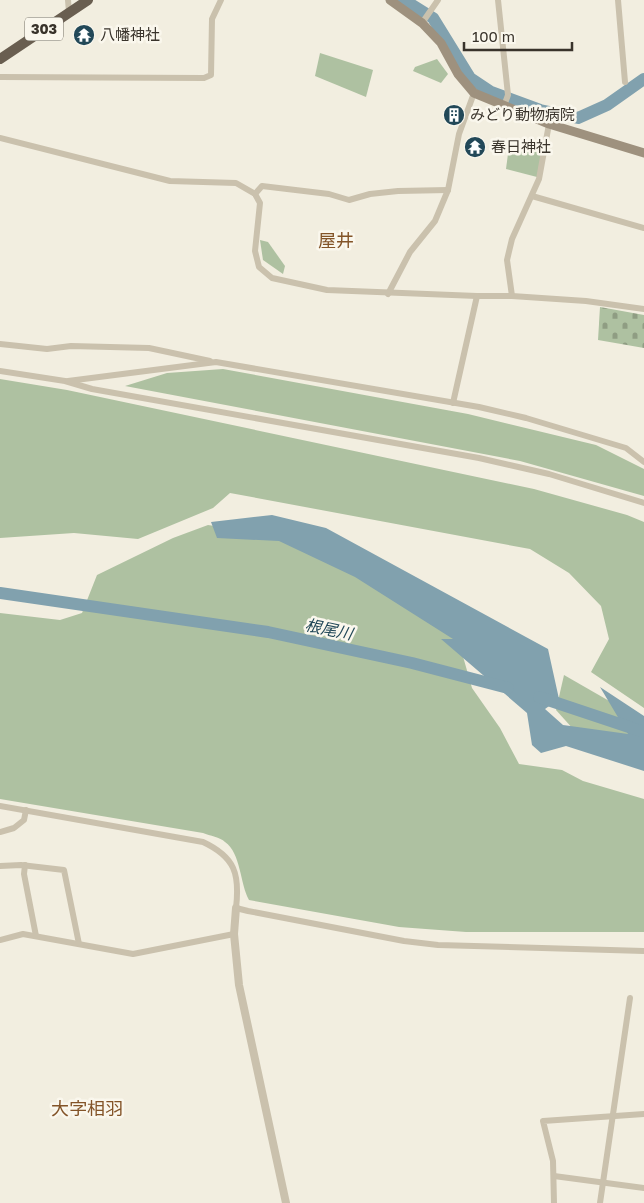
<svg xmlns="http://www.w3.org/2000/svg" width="644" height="1203" viewBox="0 0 644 1203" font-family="'Golos Text','Noto Sans JP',sans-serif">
<defs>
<pattern id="cemetery-stones" width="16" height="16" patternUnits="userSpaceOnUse" patternTransform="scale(1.25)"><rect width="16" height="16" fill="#aec1a1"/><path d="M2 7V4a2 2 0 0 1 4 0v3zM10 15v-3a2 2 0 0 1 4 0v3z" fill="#8f9d83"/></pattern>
</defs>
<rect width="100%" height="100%" fill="#f2eee0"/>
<g fill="#aec1a1">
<path d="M320 53 373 70 366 97 315 76Z"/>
<path d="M437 59 448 74 441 83 413 71 415 67Z"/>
<path d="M509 146 543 148 537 177 506 169Z"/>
<path d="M260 240 268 242 285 266 283 274 263 260Z"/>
<path d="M223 369 468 414 596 445 644 469V496L520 461 125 386 167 373Z"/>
<path d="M0 379 67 390 534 489 627 515 644 522V708L591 672 609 639 601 606 569 573 530 549 230 493 213 508 138 539 74 533 0 538Z"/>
<path d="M208 525 295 538 454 625 472 688 500 728 519 764 562 770 583 781 644 799V932H466L399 927 249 900C240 884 241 853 225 842 220 837 210 836 203 833L0 799V613L60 620 82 613 97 575 173 538Z"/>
<path d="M564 675 644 721V756L592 750 556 710Z"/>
</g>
<path fill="url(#cemetery-stones)" d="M600 307 644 315V348L598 340Z"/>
<path fill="#81a1ae" d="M272 515 326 528 548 649 559 699 545 709 563 725 628 734 600 687 644 716V771L566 746 541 753 532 745 527 713 441 639H453L355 577 279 541 217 538 211 522Z"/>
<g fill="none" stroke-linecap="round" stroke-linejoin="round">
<g stroke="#81a1ae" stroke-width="12">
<path d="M404 0 433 18 470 78 491 92 540 110 578 118 607 105 644 79"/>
<path d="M0 593 268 632 412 663 508 688"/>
<path d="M539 697 644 732"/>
</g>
<g stroke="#cac1ad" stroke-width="6">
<path d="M68 0 69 12"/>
<path d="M498 0 508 95 504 106"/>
<path d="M618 0 625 82"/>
<path d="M422 23 438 0"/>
<path d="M0 77 204 78 211 75 212 19 221 0"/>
<path d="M0 138 170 181 236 183 255 194 260 203 255 251 259 267 272 278 327 290 477 296H512L586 301 644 309"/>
<path d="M255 194 262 186 329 194 349 200 370 194 398 191 448 190"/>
<path d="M532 196 644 228"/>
<path d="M388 294 410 252 435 221 448 190 459 134 474 93"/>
<path d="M512 296 507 260 512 239 539 179 549 124"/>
<path d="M0 344 47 349 71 346 149 348 210 361"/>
<path d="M0 371 65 381 92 389 479 458 549 474 644 503"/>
<path d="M68 381 216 362 479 407 526 418 626 448 644 462"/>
<path d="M453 403 477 296"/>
<path d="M0 806 203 842C235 857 240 874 236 908L248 911 404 941 438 945 644 951"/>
<path d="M0 832 14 828 24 820 26 810"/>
<path d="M25 865 24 874 36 936"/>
<path d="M0 866 21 865 64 870 79 944"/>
<path d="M0 940 23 934 133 954 234 934"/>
<path d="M554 1176 644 1188"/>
<path d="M554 1203 553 1161 543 1121 644 1114"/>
<path d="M600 1203 630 998"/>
</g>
<path stroke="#cac1ad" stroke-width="8" d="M236 908 234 934 239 985 286 1203"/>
<path stroke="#9e917e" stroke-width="9" d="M390 0 422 23 441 43 458 74 474 93 549 124 644 153"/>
<path stroke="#695e50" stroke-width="10" d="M0 59 88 0"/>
</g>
<defs>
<g id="temple-disc" transform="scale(1.125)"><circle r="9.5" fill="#224858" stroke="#faf7ed"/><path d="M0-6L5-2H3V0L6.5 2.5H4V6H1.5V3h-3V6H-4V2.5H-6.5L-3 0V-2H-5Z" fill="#fff"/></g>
<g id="building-disc" transform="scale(1.125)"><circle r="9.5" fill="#224858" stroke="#faf7ed"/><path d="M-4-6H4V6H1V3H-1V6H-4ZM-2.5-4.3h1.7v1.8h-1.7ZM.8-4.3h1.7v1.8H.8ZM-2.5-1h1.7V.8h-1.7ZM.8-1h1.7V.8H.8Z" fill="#fff"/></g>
</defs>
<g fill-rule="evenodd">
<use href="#temple-disc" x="84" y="35"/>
<use href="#building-disc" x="454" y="115"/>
<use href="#temple-disc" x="475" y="147"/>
</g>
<g text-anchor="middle" stroke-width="5" stroke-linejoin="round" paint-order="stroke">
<rect fill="#faf7ed" stroke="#736e65" stroke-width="1" x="25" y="17.5" width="38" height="23" rx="4"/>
<g font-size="14" font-weight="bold" fill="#39332b">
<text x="44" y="34">303</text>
</g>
<g font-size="15" fill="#39332b" stroke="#faf7ed" text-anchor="start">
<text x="100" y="40">八幡神社</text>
<text x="470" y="120">みどり動物病院</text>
<text x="491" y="152">春日神社</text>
</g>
<g font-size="16" font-style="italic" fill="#224858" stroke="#faf7ed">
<text transform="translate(329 629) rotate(12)" y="6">根尾川</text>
</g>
<g font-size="18" fill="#835428" stroke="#faf7ed">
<text x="336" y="247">屋井</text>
<text x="87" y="1115">大字相羽</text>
</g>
</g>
<path d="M464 42v8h108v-8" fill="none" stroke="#39332b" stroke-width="2.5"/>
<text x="472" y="42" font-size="15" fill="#39332b" stroke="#faf7ed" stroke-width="4" paint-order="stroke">100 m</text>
</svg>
